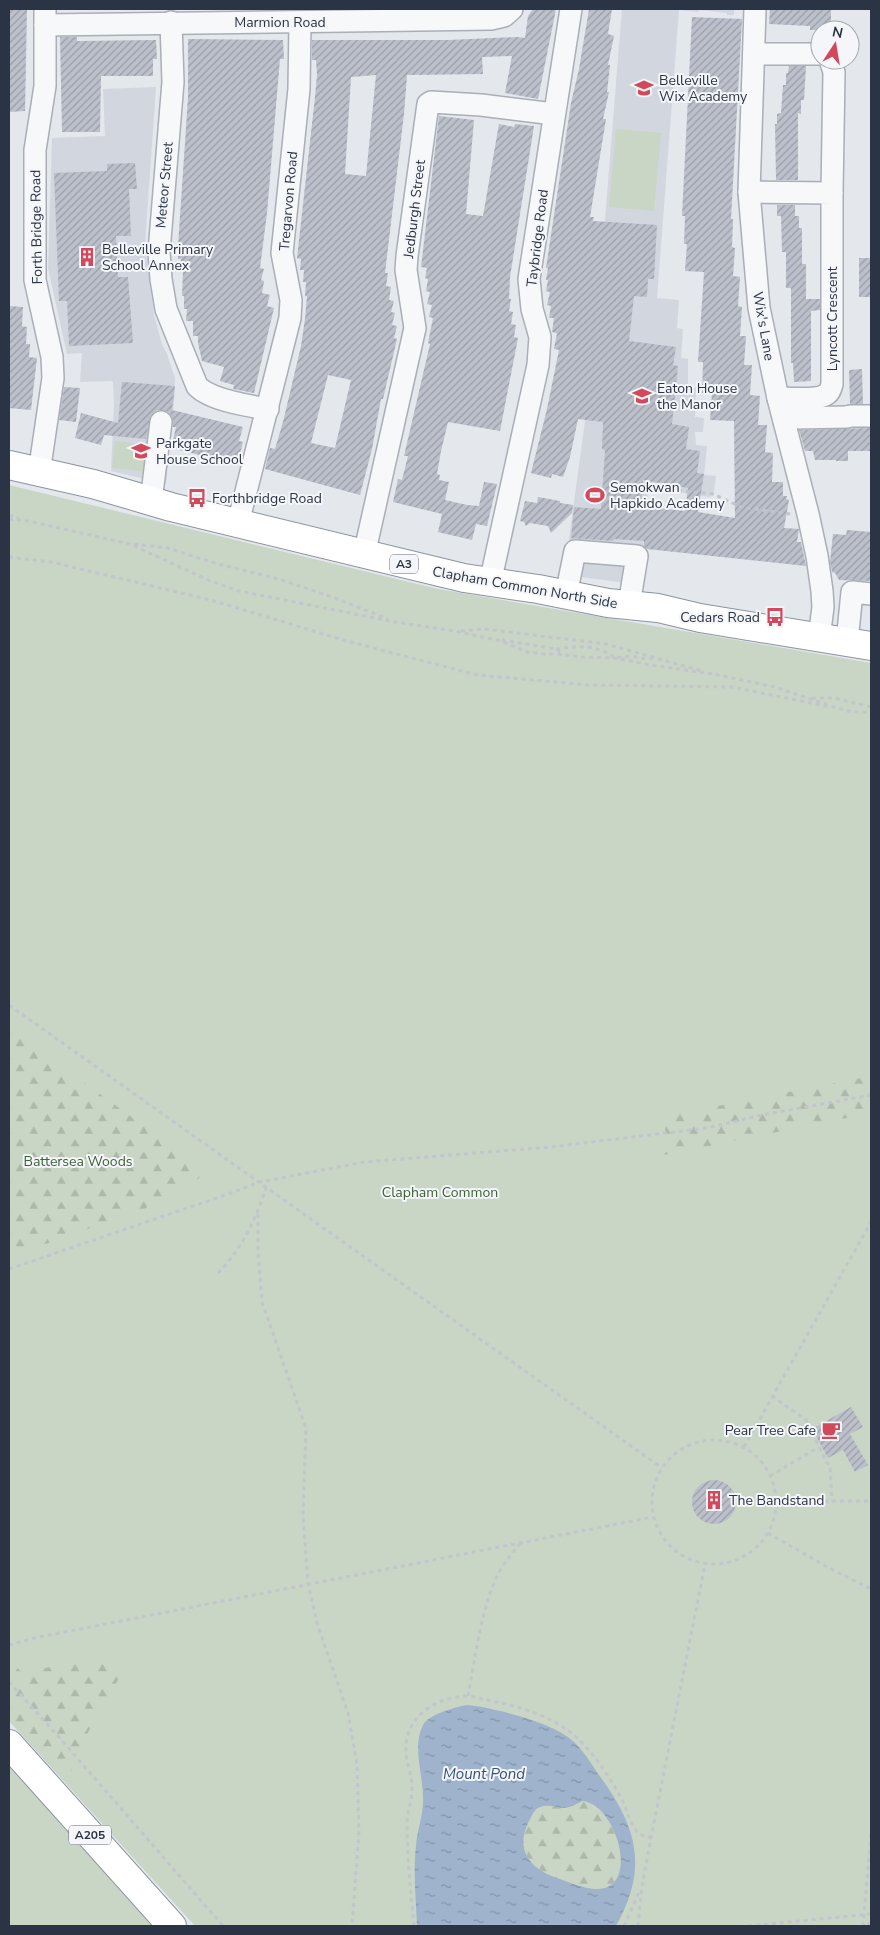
<svg xmlns="http://www.w3.org/2000/svg" width="880" height="1935" viewBox="0 0 880 1935" font-family="'Nunito Sans',sans-serif">
<defs>
<pattern id="forest-firs" width="22" height="20" patternUnits="userSpaceOnUse" patternTransform="scale(1.25)"><rect width="22" height="20" fill="#c9d6c5"/><path d="M5 1l3.5 6h-7zM16 11l3.5 6h-7z" fill="#adb8ab"/></pattern>
<pattern id="water-ripples" width="26" height="14" patternUnits="userSpaceOnUse" patternTransform="scale(1.25)"><rect width="26" height="14" fill="#9fb4cc"/><path d="M2 4q2-2 4 0t4 0M15 11q2-2 4 0t4 0" fill="none" stroke="#8293a7"/></pattern>
<pattern id="building-hatch" width="6" height="6" patternUnits="userSpaceOnUse" patternTransform="scale(1.25)"><rect width="6" height="6" fill="#bbc0ca"/><path d="M-1 1l2-2M0 6l6-6M5 7l2-2" fill="none" stroke="#989da6"/></pattern>
</defs>
<rect width="100%" height="100%" fill="#e4e7ec"/>
<g fill="#d2d6de">
<path d="M622 9H734V15H727V13L700 10 698 12 679 10 657 298 679 300 677 328 683 329 681 358 688 359V388H696L695 417 704 418 703 432H695L696 445 707 446 704 475 716 476 714 491 710 497 657 489 654 486H648L643 585 564 575 594 356Z"/>
<path d="M156 87 145 245 154 315 162 344 167 354 175 378 174 401 166 484 111 471 114 403 113 382 112 381 80 382 82 353 67 354 48 268 52 138 105 136 103 89Z"/>
</g>
<g fill="#c9d6c5">
<path d="M616 129 661 133 654 211 609 207Z"/>
<path d="M115 441 152 445 150 472 112 468Z"/>
<path d="M9 485 438 589 871 663V1926H195L9 1721Z"/>
<path d="M9 1757 162 1926H9Z"/>
</g>
<g fill="url(#forest-firs)">
<path d="M9 1031 49 1057 155 1134 205 1175 144 1209 9 1257Z"/>
<path d="M871 1076V1113L664 1155 666 1116Z"/>
<path d="M9 1658 23 1674 76 1660 127 1664 86 1736 69 1776 9 1716Z"/>
<path d="M582 1801C614 1804 638 1878 605 1888 589 1892 571 1883 557 1878 530 1869 516 1851 528 1823 531 1817 533 1811 539 1808 548 1803 555 1808 565 1808 570 1808 577 1804 582 1801Z"/>
</g>
<path fill="url(#water-ripples)" fill-rule="evenodd" d="M467 1705C491 1707 549 1722 568 1737 581 1746 590 1762 599 1775 637 1827 649 1867 616 1926H417C416 1900 413 1872 416 1846 417 1830 424 1814 423 1797 423 1775 412 1746 423 1725 428 1715 455 1707 467 1705ZM582 1801C614 1803 638 1878 605 1888 589 1892 572 1883 557 1878 531 1869 515 1851 528 1823 531 1818 533 1811 538 1808 548 1803 555 1808 564 1808 570 1808 577 1804 582 1801Z"/>
<g fill="url(#building-hatch)" fill-rule="evenodd">
<path d="M9 9H27L25 111 9 112Z"/>
<path d="M533 9H556L538 99 505 93 512 56 482 57 483 74 407 75 404 114 385 273H388L386 286 391 287 389 300 394 301 391 312 395 313 392 325 397 326 394 338 397 339 383 399H381L372 449 360 495 265 469 270 448 275 449 283 422 301 346 305 319 307 296H305L306 282H303L304 270H300L301 259 297 258 315 97 317 75 316 60H312V40H448L517 37 525 38 528 16ZM376 75 366 176 345 174 351 77ZM328 375 351 380 335 448 311 443Z"/>
<path d="M589 9H612L608 34 614 36 608 65H610L607 92H609L603 119H606L590 217H594L593 221 657 225 654 279H648L647 297 634 296 629 341 676 347 673 365 678 366 672 424 689 427 686 449 700 451 697 473 704 474 698 512 735 518 734 421 710 420 712 393H702L703 362H698L704 272 685 271 687 244H684L685 216H682L692 17 742 19 731 219H733L732 247 735 248 733 276 740 277 738 306 742 307 740 336H746L744 365H752L750 395 760 396 758 425H767L765 452 773 453 772 482H783V496H787L786 499 789 500 784 528 799 529 797 542H801L806 566 647 549 644 546V541L614 539 613 541 571 538 574 507 601 509 605 450 602 449 603 422 578 419 570 457 563 477 552 474 551 478 531 473 547 409 559 350 554 349 557 333 552 332 554 318H549L551 306 547 305 550 292 546 291 548 280H546L548 268H546L571 103 579 69ZM643 480 688 488 685 511 641 506Z"/>
<path d="M770 9H831V30H810V26L769 24Z"/>
<path d="M60 37H77V41L156 40 157 59H153V76H101L100 132H62Z"/>
<path d="M188 39 283 40 284 59H280L267 213 260 268 264 269 261 280 264 281 262 293 270 295 267 306 274 308 254 393 233 389 234 385 220 381 224 367 202 361 198 343V336H193V321H186L187 309H184V296H182L183 271H180L181 259H178L179 246H178L188 98Z"/>
<path d="M789 66H806L804 100H801V114L798 113V180H776L775 124H777V114L781 113 783 85H786V73H788Z"/>
<path d="M439 116 474 120 466 214 483 216 499 124 514 127 515 124 534 126 510 277 509 299H511L509 311 513 312 511 324 516 325 514 337 518 338 500 431 448 422 441 451 437 474 440 475 439 480 449 482 445 500 467 505 479 506 484 482 497 484 487 526 476 524 472 540 438 532 442 514 393 502 398 479 402 480 408 456H404L430 344 428 343 433 318 429 317 432 305 427 304 430 292 426 291 428 279 425 278 427 268 421 267Z"/>
<path d="M135 163 137 189H129L131 236H116L118 277H128L133 343 69 346 67 301H59L54 173 107 171V164Z"/>
<path d="M777 205H795V216H799V228H802V264H806V299H820V310L811 311V381L794 382 793 363H791V288H786V252H782L781 216H777Z"/>
<rect x="859" y="258" width="12" height="39"/>
<path d="M9 306 23 307 22 326 27 327 26 344H30L29 357 37 358 31 410 9 408Z"/>
<path d="M862 369 863 404H850L849 370Z"/>
<path d="M122 382 175 386 172 410 243 427 239 441 243 442 237 464 171 448 176 427H173L172 417 169 412 163 410H157L151 415 146 439 104 435 101 445 75 438 81 413 118 423Z"/>
<path d="M64 387 80 388 76 422 59 420Z"/>
<path d="M871 428V451H848V461H836V460H815L813 451H805L799 430Z"/>
<path d="M538 497 560 501V503L573 505 572 513 551 533 548 526 530 523 526 526 524 522 520 521 525 501 537 503Z"/>
<path d="M847 530 871 532V581L839 580 835 573 832 572 830 562 833 534 846 535Z"/>
<path d="M851 1407 863 1427 850 1434 868 1465 855 1472 843 1450 828 1458 812 1429Z"/>
<circle cx="714" cy="1502" r="22"/>
</g>
<g fill="none" stroke-linecap="round" stroke-linejoin="round">
<g stroke="#a9aeb7" stroke-width="24">
<g id="minor">
<path d="M755 9 749 192 759 308 778 398 808 514 817 556 822 591 823 607 819 638"/>
<path d="M171 22 173 82 159 252 161 279 166 309 197 386C210 400 249 406 268 409"/>
<path d="M45 25 491 19 504 16 512 9"/>
<path d="M754 54H820"/>
<path d="M830 60 834 72 832 193"/>
<path d="M749 192 832 193V384C831 388 830 392 827 394 818 401 789 398 778 398"/>
<path d="M850 416H871"/>
<path d="M784 421 793 418 847 417"/>
<path d="M39 473 53 378 52 357 35 280V150L45 86V9"/>
<path d="M151 501 161 422"/>
<path d="M238 523 290 318 291 300 282 253 299 89 300 22"/>
<path d="M364 555 415 328 406 270 407 256 428 104 431 102 481 105 554 114"/>
<path d="M490 583 538 365 540 337 532 309 529 279 571 9"/>
<path d="M566 595 575 551 637 556 629 605"/>
<path d="M847 642 852 592 871 594"/>
</g>
</g>
<g stroke="#8b94a3" stroke-width="30">
<g id="highway">
<path d="M9 465 93 484 171 507 464 578 538 589 608 603 658 608 700 618 871 646"/>
<path d="M9 1744 172 1926"/>
</g>
</g>
<g stroke="#c2c5cb" stroke-width="3" stroke-dasharray="4 4" stroke-linecap="butt">
<path d="M654 488 713 494 741 507 790 514"/>
<path d="M9 515 18 518"/>
<path d="M9 519 28 521 130 544 208 580 239 591 395 622 455 631 501 641 527 652 544 654H557L581 657 615 658 650 665 713 674 775 687 846 711 871 713"/>
<path d="M134 544 167 548 218 564 279 579 335 598 388 619"/>
<path d="M9 557 51 562 211 600 350 642 477 675 589 685 732 687 830 707"/>
<path d="M461 631 484 629 606 644 702 671"/>
<path d="M502 640 556 649 563 654"/>
<path d="M556 649C578 646 596 644 615 658L631 656 647 659 656 658"/>
<path d="M812 698H834L871 707"/>
<path d="M9 1005 662 1468"/>
<path d="M258 1214V1251L262 1302 306 1428 303 1515 308 1583 317 1623 348 1713 357 1764 359 1831 352 1926"/>
<path d="M9 1269 234 1192 259 1182 365 1162 551 1147 707 1128 762 1115 871 1095"/>
<path d="M218 1273C241 1250 256 1219 266 1188"/>
<path d="M772 1396 806 1420 827 1463 830 1465 832 1501"/>
<circle cx="714" cy="1502" r="62"/>
<path d="M744 1447 871 1222"/>
<path d="M770 1476 819 1447"/>
<path d="M776 1501H871"/>
<path d="M768 1533 829 1568 871 1589"/>
<path d="M9 1645 34 1638 653 1517"/>
<path d="M9 1682 58 1736 223 1926"/>
<path d="M468 1696C475 1660 482 1600 501 1569 507 1559 515 1550 522 1541"/>
<path d="M414 1926C411 1892 407 1858 407 1824 407 1812 412 1802 412 1790 413 1777 407 1766 406 1753 403 1718 435 1697 467 1696 473 1696 480 1699 486 1700 516 1705 553 1716 576 1737 593 1752 608 1775 619 1794 626 1806 629 1822 637 1832 641 1836 646 1836 651 1838"/>
<path d="M624 1926 640 1890"/>
<path d="M638 1926 642 1886 651 1838 705 1564"/>
<path d="M748 1926 871 1914"/>
<path d="M863 1926 871 1834"/>
<path d="M867 1926 871 1920"/>
</g>
<use href="#minor" stroke="#f7f8fa" stroke-width="21"/>
<use href="#highway" stroke="#fff" stroke-width="28"/>
</g>
<defs>
<g id="school-bare" transform="scale(1.5)"><path d="M0-5L7-2L0 1L-7-2ZM-4 1L0 2.5L4 1V4Q0 6-4 4Z" fill="#d1495b" stroke="#f4f6f9" stroke-width="2.5" paint-order="stroke"/></g>
<g id="building-bare" transform="scale(1.5)"><path d="M-4-6H4V6H1V3H-1V6H-4ZM-2.5-4.3h1.7v1.8h-1.7ZM.8-4.3h1.7v1.8H.8ZM-2.5-1h1.7V.8h-1.7ZM.8-1h1.7V.8H.8Z" fill="#d1495b" stroke="#f4f6f9" stroke-width="2.5" paint-order="stroke"/></g>
<g id="stadium-bare" transform="scale(1.5)"><path d="M0-5a6.5 5 0 1 0 0 10a6.5 5 0 1 0 0-10ZM-3.5-1.8h7v3.6h-7Z" fill="#d1495b" stroke="#f4f6f9" stroke-width="2.5" paint-order="stroke"/></g>
<g id="bus-bare" transform="scale(1.5)"><path d="M-5-6H5V4H4V6H2V4H-2V6H-4V4H-5ZM-3.5-4V0h7V-4ZM-3.5 1.2v1.5H-2V1.2ZM2 1.2v1.5H3.5V1.2Z" fill="#d1495b" stroke="#f4f6f9" stroke-width="2.5" paint-order="stroke"/></g>
<g id="cafe-bare" transform="scale(1.5)"><path d="M-5.5-4.5H6V0H3Q3 3.5 0 3.5H-2.5Q-5.5 3.5-5.5 0ZM3-3.2v2h1.7v-2ZM-6 4.5H4V6H-6Z" fill="#d1495b" stroke="#f4f6f9" stroke-width="2.5" paint-order="stroke"/></g>
</defs>
<g fill-rule="evenodd">
<use href="#school-bare" x="644" y="88"/>
<use href="#building-bare" x="87" y="257"/>
<use href="#school-bare" x="642" y="396"/>
<use href="#school-bare" x="141" y="451"/>
<use href="#stadium-bare" x="595" y="495"/>
<use href="#bus-bare" x="197" y="498"/>
<use href="#bus-bare" x="775" y="617"/>
<use href="#cafe-bare" x="831" y="1430"/>
<use href="#building-bare" x="714" y="1500"/>
</g>
<g text-anchor="middle" stroke-width="4" stroke-linejoin="round" paint-order="stroke">
<g fill="#f4f6f9" stroke="#676e7b" stroke-width="1">
<rect x="390" y="554.5" width="28" height="19" rx="4"/>
<rect x="69" y="1825.5" width="42" height="19" rx="4"/>
</g>
<g font-size="12" font-weight="bold" fill="#2b3445">
<text x="404" y="568">A3</text>
<text x="90" y="1839">A205</text>
</g>
<g font-size="14" fill="#2b3445" stroke="#f4f6f9">
<text x="280" y="27">Marmion Road</text>
<text transform="translate(164 185) rotate(-85)" y="5">Meteor Street</text>
<text transform="translate(288 201) rotate(-85)" y="5">Tregarvon Road</text>
<text transform="translate(414 209) rotate(-83)" y="5">Jedburgh Street</text>
<text transform="translate(36 227) rotate(-91)" y="5">Forth Bridge Road</text>
<text transform="translate(537 238) rotate(-83)" y="5">Taybridge Road</text>
<text transform="translate(832 319) rotate(-90)" y="5">Lyncott Crescent</text>
<text transform="translate(764 326) rotate(80)" y="5">Wix's Lane</text>
<text transform="translate(525 587) rotate(10)" y="5">Clapham Common North Side</text>
</g>
<g font-size="14" fill="#2b3445" stroke="#f4f6f9" text-anchor="start">
<text x="659" y="85">Belleville<tspan x="659" dy="16">Wix Academy</tspan></text>
<text x="102" y="254">Belleville Primary<tspan x="102" dy="16">School Annex</tspan></text>
<text x="657" y="393">Eaton House<tspan x="657" dy="16">the Manor</tspan></text>
<text x="156" y="448">Parkgate<tspan x="156" dy="16">House School</tspan></text>
<text x="610" y="492">Semokwan<tspan x="610" dy="16">Hapkido Academy</tspan></text>
<text x="212" y="503">Forthbridge Road</text>
<text x="760" y="622" text-anchor="end">Cedars Road</text>
<text x="816" y="1435" text-anchor="end">Pear Tree Cafe</text>
<text x="729" y="1505">The Bandstand</text>
</g>
<g font-size="14" fill="#3f6138" stroke="#f4f6f9">
<text x="78" y="1166">Battersea Woods</text>
<text x="440" y="1197">Clapham Common</text>
</g>
<g font-size="15" font-style="italic" fill="#34527a" stroke="#f4f6f9">
<text x="484" y="1779">Mount Pond</text>
</g>
</g>
<rect width="880" height="1935" fill="none" stroke="#2b3445" stroke-width="20"/>
<g transform="translate(835 45) rotate(12)"><circle r="24" fill="#f4f6f9" stroke="#a4a8b1"/>
<path d="M0-4L9 19L0 12L-9 19Z" fill="#d1495b"/>
<text y="-8" font-size="14" font-weight="bold" text-anchor="middle" fill="#2b3445">N</text>
</g>
</svg>
